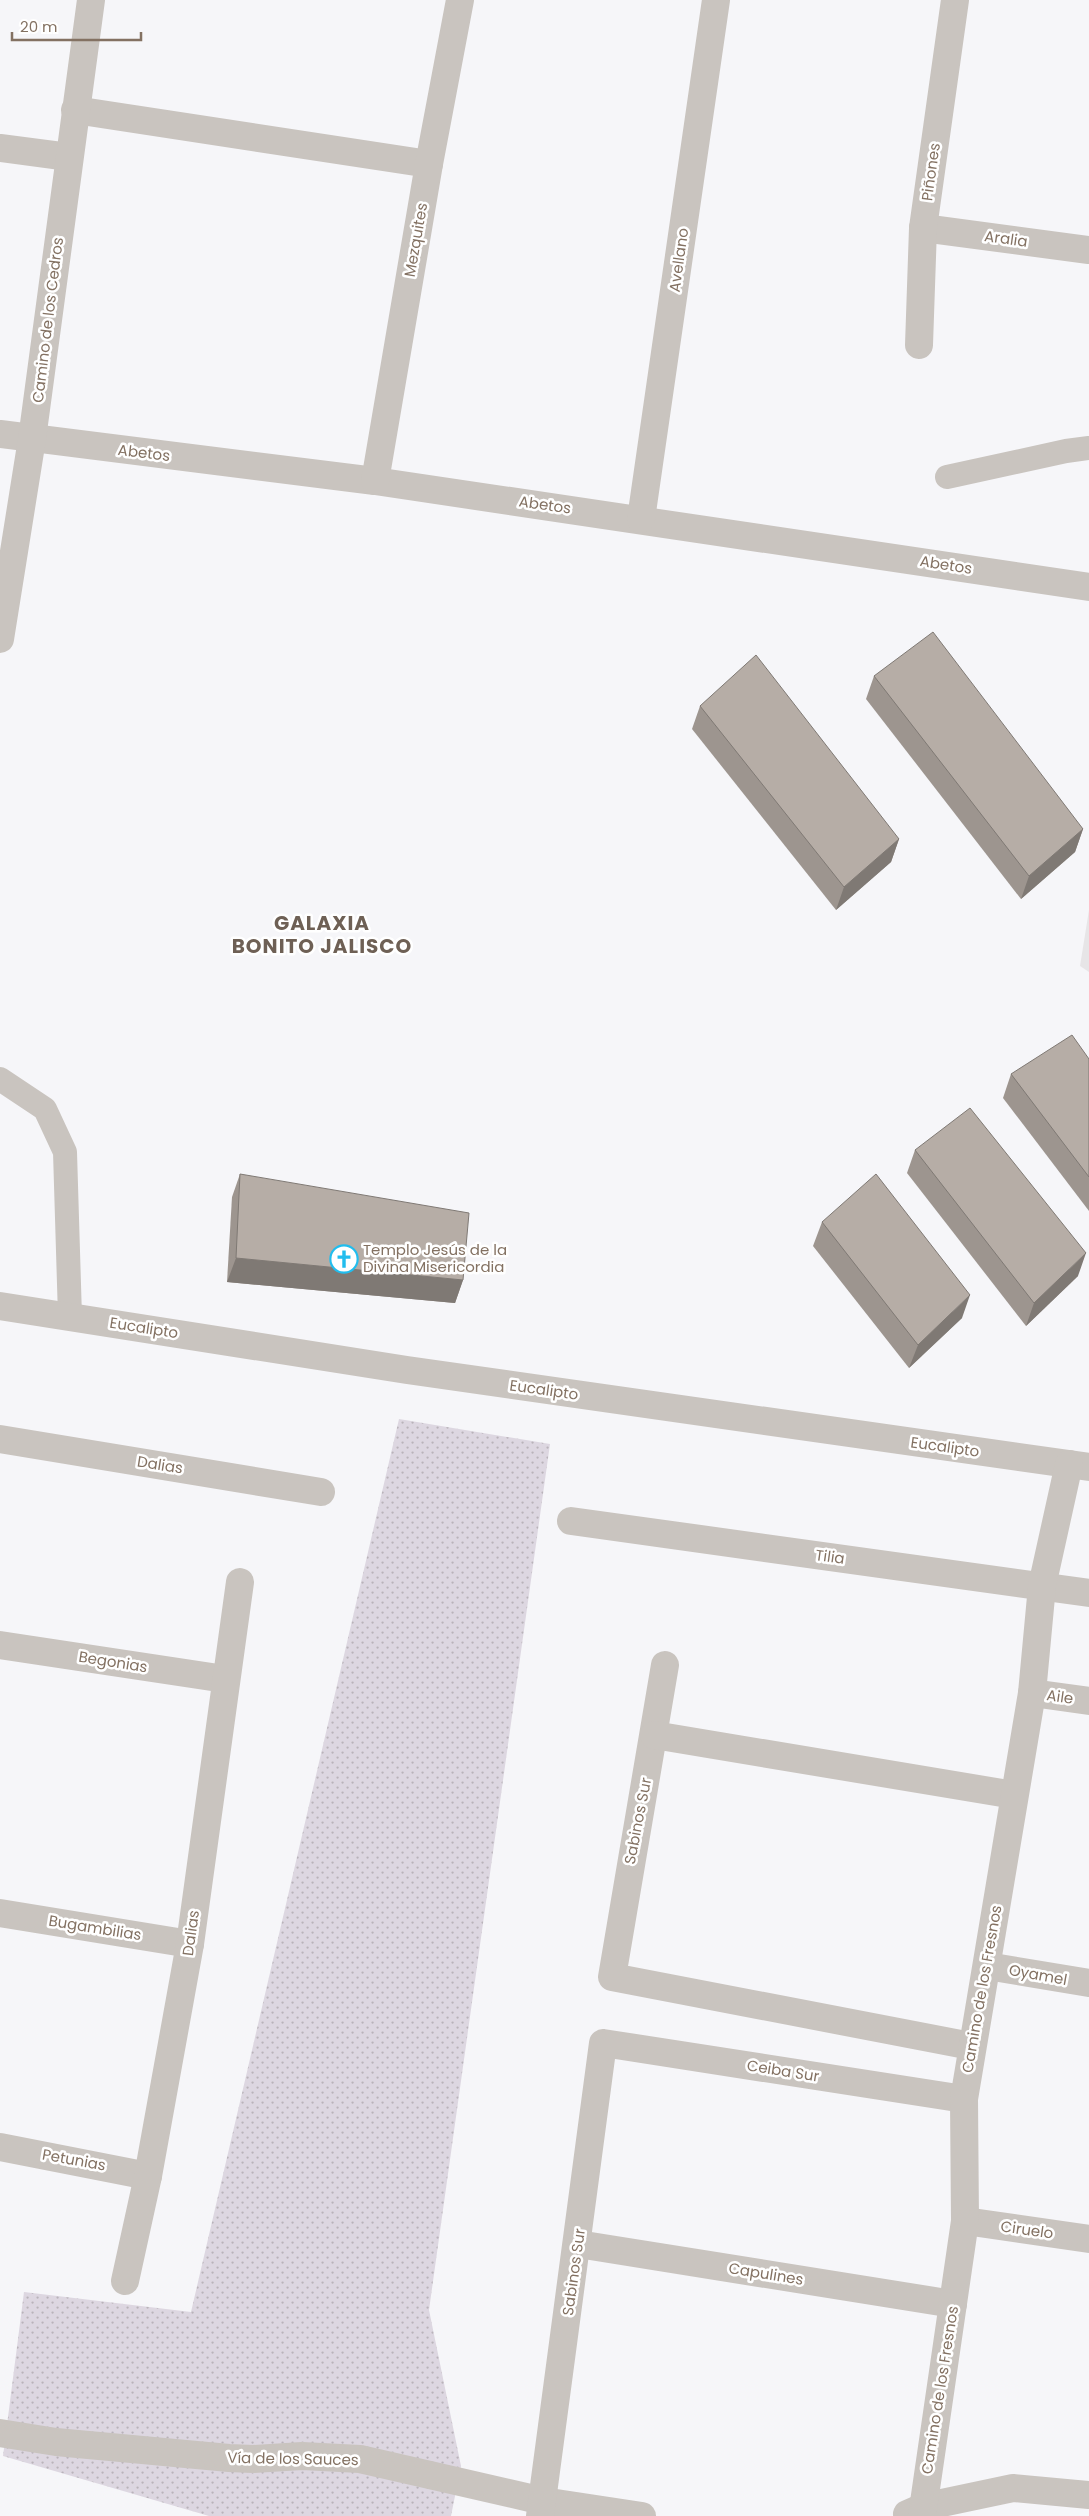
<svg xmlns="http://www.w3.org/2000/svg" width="1089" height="2516" viewBox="0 0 1089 2516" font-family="Poppins,sans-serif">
<defs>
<pattern id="grass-dots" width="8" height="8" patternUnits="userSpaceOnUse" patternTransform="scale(1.25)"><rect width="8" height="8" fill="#ddd7e1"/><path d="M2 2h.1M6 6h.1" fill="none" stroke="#b9b3ba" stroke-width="1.8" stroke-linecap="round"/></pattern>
</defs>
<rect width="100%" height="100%" fill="#f6f6f9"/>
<path fill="#e7e5e7" d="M1089 910V972L1080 966Z"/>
<path fill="url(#grass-dots)" d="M399 1419 550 1444 429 2310 461 2466 451 2516H209L3 2456 24 2292 191 2312Z"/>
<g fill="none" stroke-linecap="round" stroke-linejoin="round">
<g stroke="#c9c4bf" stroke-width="24">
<path d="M947 477 1066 451 1089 448"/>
<path d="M0 1079 45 1109 65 1152 70 1317"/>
</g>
<g stroke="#c9c4bf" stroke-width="28">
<path d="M75 110 429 164"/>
<path d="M0 148 69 157"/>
<path d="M923 228 1089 250"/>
<path d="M919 345 923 228 955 0"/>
<path d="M0 434 375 481 1089 587"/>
<path d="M375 481 429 164 460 0"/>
<path d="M641 519 716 0"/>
<path d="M0 639 32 439 91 0"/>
<path d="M0 1306 407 1370 1089 1467"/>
<path d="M0 1439 321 1492"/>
<path d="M571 1521 1089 1593"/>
<path d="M0 1645 225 1679"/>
<path d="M665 1665 612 1977 971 2046"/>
<path d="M1032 1693 1089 1701"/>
<path d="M654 1735 1014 1795"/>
<path d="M0 1913 190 1944"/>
<path d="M987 1966 1089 1983"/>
<path d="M0 2147 148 2176"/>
<path d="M965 2221 1089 2239"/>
<path d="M578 2244 953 2304"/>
<path d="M125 2281 148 2176 190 1944 240 1582"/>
<path d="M0 2433 56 2442 229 2458 253 2459 302 2456 360 2459 543 2501 642 2516"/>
<path d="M907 2514 923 2507 1013 2488 1089 2495"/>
<path d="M540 2516 603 2043 964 2099"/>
<path d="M922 2516 965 2221 964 2099 1032 1693 1042 1586 1069 1464"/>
</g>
</g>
<g fill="#9d958f">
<path d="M874 676 1083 829 1075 852 1021 899 866 699Z"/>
<path d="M700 706 899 839 891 862 836 910 692 729Z"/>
<path d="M1089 1059V1211L1003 1098 1011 1074Z"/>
<path d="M915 1150 1078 1276 1026 1326 907 1173Z"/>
<path d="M240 1174 463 1280 455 1303 227 1282 232 1197Z"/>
<path d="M822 1222 962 1318 909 1368 813 1246Z"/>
</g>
<g fill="#7f7974">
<path d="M1083 829 1075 852 1021 899 1029 876Z"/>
<path d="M899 839 891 862 836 910 844 887Z"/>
<path d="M1086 1253 1078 1276 1026 1326 1034 1303Z"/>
<path d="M236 1258 463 1280 455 1303 227 1282Z"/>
<path d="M970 1295 962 1318 909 1368 918 1345Z"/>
</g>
<g fill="#b6ada6" stroke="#7f7974">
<path d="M933 632 1083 829 1029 876 874 676Z"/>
<path d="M756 655 899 839 844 887 700 706Z"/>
<path d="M1072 1035 1089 1059V1177L1011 1074Z"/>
<path d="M970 1108 1086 1253 1034 1303 915 1150Z"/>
<path d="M240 1174 469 1213 463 1280 236 1258Z"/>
<path d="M876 1174 970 1295 918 1345 822 1222Z"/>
</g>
<defs>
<g id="church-ring" transform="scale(1.4375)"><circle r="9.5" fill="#fff" stroke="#21bdee" stroke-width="1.5"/><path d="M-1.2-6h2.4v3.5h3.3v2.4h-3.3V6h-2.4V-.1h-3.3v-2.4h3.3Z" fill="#21bdee"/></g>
</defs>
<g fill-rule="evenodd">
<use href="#church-ring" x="344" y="1259"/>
</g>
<g text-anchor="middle" stroke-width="5" stroke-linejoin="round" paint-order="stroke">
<g font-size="15" fill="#837162" stroke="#fff">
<text transform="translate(931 172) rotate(-82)" y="5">Piñones</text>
<text transform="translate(1006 239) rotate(8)" y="5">Aralia</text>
<text transform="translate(416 240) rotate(-80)" y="5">Mezquites</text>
<text transform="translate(679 260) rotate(-82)" y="5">Avellano</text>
<text transform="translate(48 320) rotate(-83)" y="5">Camino de los Cedros</text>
<text transform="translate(144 453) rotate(7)" y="5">Abetos</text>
<text transform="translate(545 505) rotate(8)" y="5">Abetos</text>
<text transform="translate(946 565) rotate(9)" y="5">Abetos</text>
<text transform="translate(144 1328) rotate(9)" y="5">Eucalipto</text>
<text transform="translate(544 1390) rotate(8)" y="5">Eucalipto</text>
<text transform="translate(945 1447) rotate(8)" y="5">Eucalipto</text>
<text transform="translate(160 1465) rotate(9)" y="5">Dalias</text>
<text transform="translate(830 1557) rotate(8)" y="5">Tilia</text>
<text transform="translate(113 1662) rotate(9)" y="5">Begonias</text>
<text transform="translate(1060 1697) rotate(8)" y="5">Aile</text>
<text transform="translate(638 1821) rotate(-79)" y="5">Sabinos Sur</text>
<text transform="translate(95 1928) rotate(9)" y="5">Bugambilias</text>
<text transform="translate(191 1933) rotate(-82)" y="5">Dalias</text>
<text transform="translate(1038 1975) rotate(10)" y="5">Oyamel</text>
<text transform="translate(982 1989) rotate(-80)" y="5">Camino de los Fresnos</text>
<text transform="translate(783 2071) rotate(9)" y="5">Ceiba Sur</text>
<text transform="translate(74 2160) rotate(10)" y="5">Petunias</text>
<text transform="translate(1027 2230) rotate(8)" y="5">Ciruelo</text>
<text transform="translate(574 2272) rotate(-82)" y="5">Sabinos Sur</text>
<text transform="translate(766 2274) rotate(9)" y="5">Capulines</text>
<text transform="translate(940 2390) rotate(-81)" y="5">Camino de los Fresnos</text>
<text transform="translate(293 2459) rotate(1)" y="5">Vía de los Sauces</text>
</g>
<g font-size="15" fill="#837162" stroke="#fff" text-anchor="start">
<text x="363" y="1255">Templo Jesús de la<tspan x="363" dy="17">Divina Misericordia</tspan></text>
</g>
<g font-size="20" font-weight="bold" letter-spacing="1" fill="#6e6055" stroke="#fff">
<text x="322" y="930">GALAXIA<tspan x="322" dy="23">BONITO JALISCO</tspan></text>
</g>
</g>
<path d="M12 32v8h129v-8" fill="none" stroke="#837162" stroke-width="2.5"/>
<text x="20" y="32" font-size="15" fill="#837162" stroke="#ffffff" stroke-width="4" paint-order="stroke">20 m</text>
</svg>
